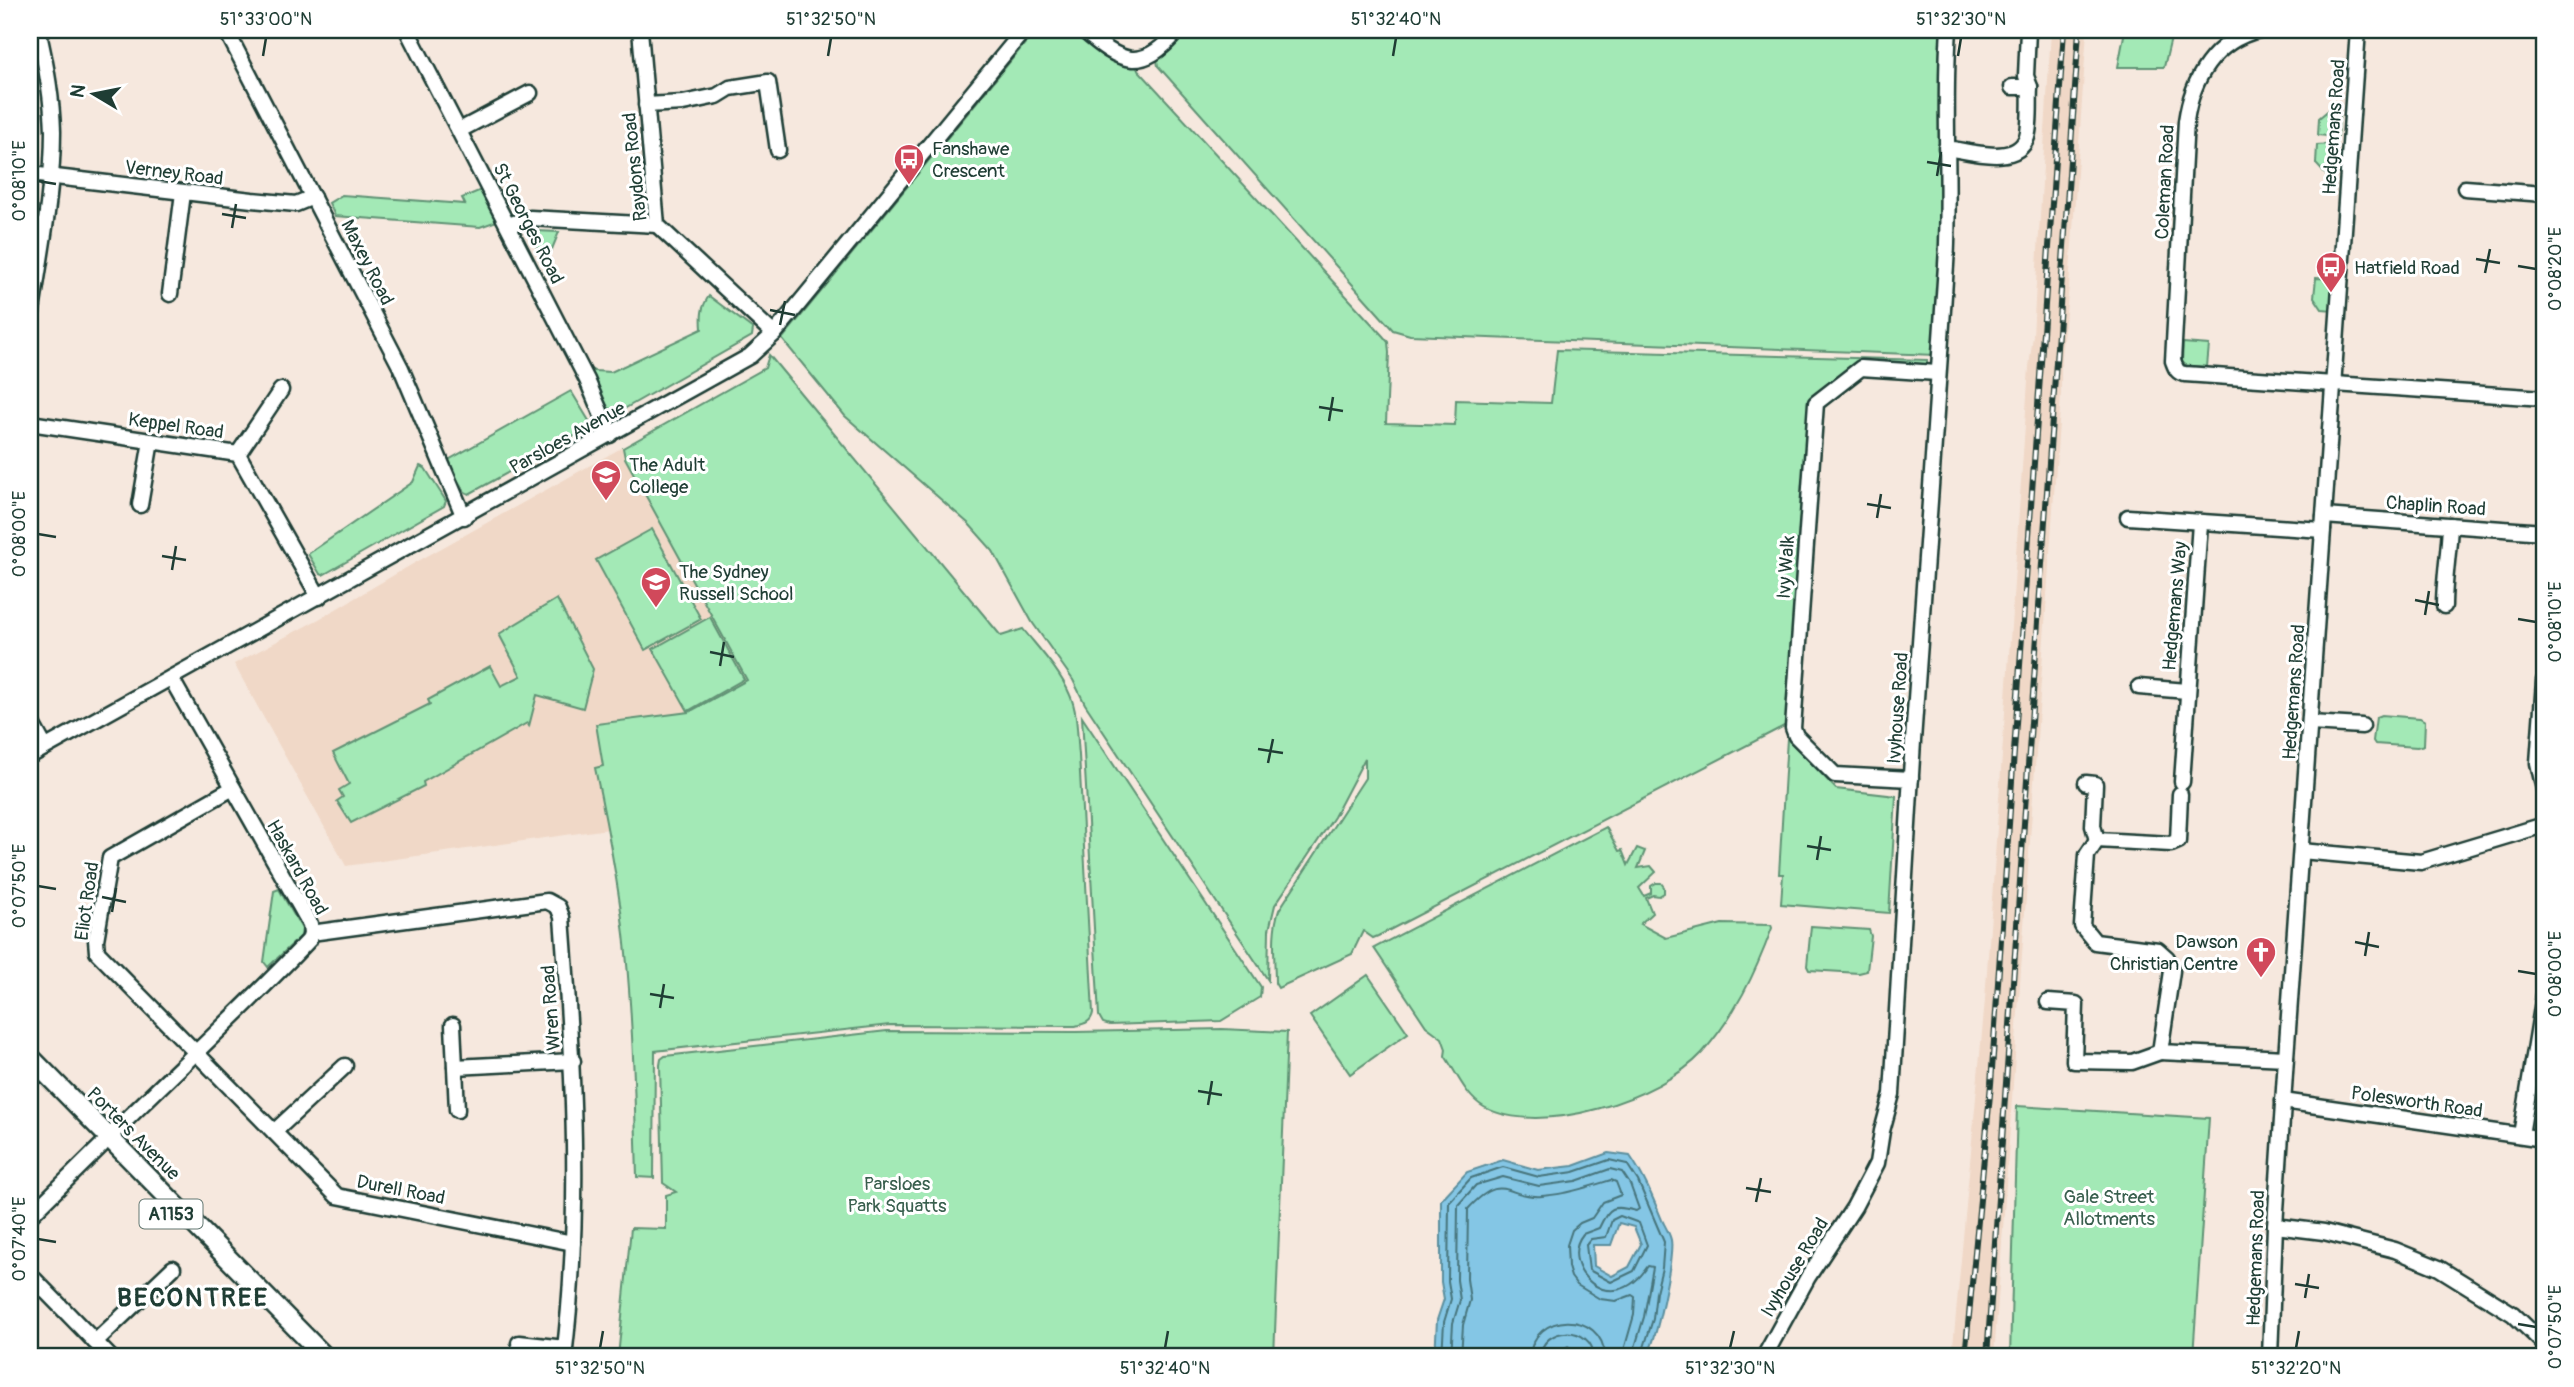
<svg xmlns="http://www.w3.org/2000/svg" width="2574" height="1387" viewBox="0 0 2574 1387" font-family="Pangolin,sans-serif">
<rect width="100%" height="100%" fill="#f6e8de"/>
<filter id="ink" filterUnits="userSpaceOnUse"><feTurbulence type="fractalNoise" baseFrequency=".0143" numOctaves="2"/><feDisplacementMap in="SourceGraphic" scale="14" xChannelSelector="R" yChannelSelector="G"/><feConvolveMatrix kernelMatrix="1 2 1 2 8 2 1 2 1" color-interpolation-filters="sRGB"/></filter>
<g filter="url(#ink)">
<g fill="#f0d8c7">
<path d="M2051 30H2087L2069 286 2061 356V394L1994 1357H1952L1985 1000 2029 367 2033 335Z"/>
<path d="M769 355 1028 668 596 724 603 767 596 768 608 829 346 866 234 664 319 619 411 565 765 368Z"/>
</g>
<g fill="#a3e9b6" stroke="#619375" stroke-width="2">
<path d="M1036 30C1046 30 1062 27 1070 31 1093 44 1102 66 1133 64L1383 336 1388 342 1389 353 1386 423 1455 425 1456 400 1551 403 1557 350 1927 360V365L1923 366 1856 364 1810 400 1788 724 1378 936 1373 938 1363 931 1352 954 1278 988 1275 983C1275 959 1271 933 1279 910L1365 778V758L1334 817 1275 905 1269 930 1268 980 1085 704 1073 680 1032 622 993 551 969 524 845 416 782 339Z"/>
<path d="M1185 30H1941V262L1936 355 1410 335 1393 330 1158 66 1157 60Z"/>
<path d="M2125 30H2173L2164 67H2118Z"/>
<path d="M2331 108H2340L2338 137 2318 135 2319 118Z"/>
<path d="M2332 144 2337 150 2335 176H2327L2316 164 2317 145Z"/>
<path d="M481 190 497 221 480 227 335 216 329 203 342 195 465 204 462 198Z"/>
<path d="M536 231 559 232 550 254 543 259 531 236Z"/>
<path d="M2316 278 2333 279 2335 284 2333 310 2322 309 2314 297Z"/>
<path d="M709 296 753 329 752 336 617 413 610 410 585 370 588 368 594 371 611 372 702 329C701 316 701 307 709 296Z"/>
<path d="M2183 343 2209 345 2207 367 2187 366 2182 362Z"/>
<path d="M769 355 1001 636 1023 629C1039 649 1060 671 1070 695 1078 713 1077 736 1079 755L1093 1013C1091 1023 1084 1024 1075 1026L890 1025 655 1051 654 1178 637 1177C635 1102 633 1027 626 953 620 890 608 829 595 768L603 766 596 724 689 712 747 680 625 458 623 448 765 368Z"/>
<path d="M571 391 591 424 589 428 469 494 465 492 445 460 450 459Z"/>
<path d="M420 466 425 468 446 501 444 506 323 575 320 574 308 554 413 482Z"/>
<path d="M652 529 701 619 645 650 596 560Z"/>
<path d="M557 599 593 669 583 708 537 695 529 726 527 723 423 782 424 786 351 823 337 801 343 797 339 790 349 784 333 753 430 704 428 700 490 666 501 686 521 676 499 634Z"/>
<path d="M710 617 744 679 688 711 653 649Z"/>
<path d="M2381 715 2420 718 2425 721 2424 745 2417 747 2375 744 2373 741 2376 717Z"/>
<path d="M1082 717 1261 987 1260 997 1221 1021 1110 1025 1103 1023 1099 1016Z"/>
<path d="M1787 738 1836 789 1896 796 1889 913 1781 904 1783 874H1779Z"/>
<path d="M1606 827 1619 851 1622 850 1628 865 1637 848 1645 851 1638 868 1651 866 1656 872 1639 888 1644 896 1651 893V886L1656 883H1661L1664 887V893L1659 896 1653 895 1646 898 1652 913 1640 924 1666 938 1722 924 1771 925 1772 928C1755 974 1735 1016 1702 1053 1661 1098 1540 1138 1484 1107 1466 1097 1456 1072 1445 1056L1446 1049 1442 1038 1426 1026 1374 948Z"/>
<path d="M279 889 302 929 301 936 268 967 264 962 274 891Z"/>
<path d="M1811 926 1869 930 1871 936 1867 971 1859 973 1809 970 1807 966Z"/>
<path d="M1368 975 1408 1033 1350 1074 1310 1016Z"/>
<path d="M1222 1029 1287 1032 1274 1357H618L631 1228 666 1229V1195L676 1192 663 1183 660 1065 661 1059 665 1056 887 1031 1076 1032Z"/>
<path d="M2017 1106 2209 1118 2193 1357H2010Z"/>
</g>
<path fill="#84c6e5" stroke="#5c8f9e" stroke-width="2" fill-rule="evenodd" d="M1608 1153 1630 1156C1644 1176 1653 1198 1662 1220 1665 1226 1670 1234 1671 1240 1674 1256 1656 1345 1646 1357H1582L1568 1346 1552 1357H1542L1538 1354 1525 1357H1435L1437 1320 1444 1299 1441 1282V1200L1467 1172 1503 1160 1538 1170 1573 1166ZM1619 1223 1634 1227 1641 1244 1629 1267 1612 1276 1594 1266 1593 1245H1611Z"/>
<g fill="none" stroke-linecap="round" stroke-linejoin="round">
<g stroke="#47747b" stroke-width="2">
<path d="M1620 1216 1639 1223 1647 1245 1634 1271 1611 1282 1589 1270 1586 1245 1591 1239 1606 1237 1612 1220Z"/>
<path d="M1442 1357 1444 1322 1451 1299 1448 1281 1449 1202 1471 1178 1503 1167 1539 1177 1574 1172 1609 1160 1627 1164 1638 1181 1664 1242 1662 1268 1656 1292 1653 1319 1641 1357"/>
<path d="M1451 1357 1453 1323 1460 1300 1457 1280 1458 1205 1476 1185 1503 1177 1539 1186 1576 1181 1610 1169 1622 1172 1630 1184 1639 1209 1636 1211C1613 1205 1609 1206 1599 1228L1583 1234C1557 1266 1611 1323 1648 1266L1653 1267 1644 1317 1632 1357"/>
<path d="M1461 1357 1463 1325 1470 1300 1467 1279 1468 1209C1504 1170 1506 1199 1542 1196 1567 1194 1588 1187 1611 1180L1616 1182 1621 1195 1603 1202 1592 1218 1580 1223 1572 1230 1567 1245 1568 1267 1571 1277 1577 1285 1600 1299 1616 1301 1632 1295 1635 1297 1634 1315 1622 1357"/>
<path d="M1530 1357C1532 1311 1603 1309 1605 1357"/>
<path d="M1540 1357C1542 1325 1592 1324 1594 1357"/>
</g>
<g stroke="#1f3d34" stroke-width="19">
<g id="minor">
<path d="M226 30 401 368 464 517"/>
<path d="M407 30 587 380 610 435"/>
<path d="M640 30 657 225 774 334"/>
<path d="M1083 30C1121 63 1142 74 1178 30"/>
<path d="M2028 30 2026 76 2030 87"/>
<path d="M2259 30C2214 41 2192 79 2186 121L2173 361C2176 369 2177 373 2185 374L2544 398"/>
<path d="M646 105 683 103 717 96 730 88 768 82 778 150"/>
<path d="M460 130 530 93"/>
<path d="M1946 148C1969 151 2017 167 2027 137 2031 123 2029 103 2030 87H2012"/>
<path d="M30 174 252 200 296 204 313 197"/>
<path d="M2465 188 2544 194"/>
<path d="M508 225 530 218 657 225"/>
<path d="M170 294 183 193"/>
<path d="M30 325C39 261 53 196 53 131 52 97 46 63 38 30"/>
<path d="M30 423 238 454 319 597"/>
<path d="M238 454 281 390"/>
<path d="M140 505 151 441"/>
<path d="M2324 516 2544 532"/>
<path d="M2128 517 2323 530"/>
<path d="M2444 606C2444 579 2449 553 2450 525"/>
<path d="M2544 681 2538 763 2544 789"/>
<path d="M2139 687 2187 691"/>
<path d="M30 720 45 747"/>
<path d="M2310 723 2362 726"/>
<path d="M30 756 750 356 774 334 1024 30"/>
<path d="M1911 779 1835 775 1796 736 1793 728 1816 403 1861 368 1937 373"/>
<path d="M2182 782 2200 523"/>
<path d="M2086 783 2095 784 2093 826 2097 840"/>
<path d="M233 788 110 858 96 940 97 952 337 1196 573 1243"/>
<path d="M2180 794 2178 841 2171 844 2097 840 2087 855 2082 926 2095 942 2158 950 2167 958 2172 971 2160 1052 2286 1058"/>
<path d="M2301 851 2421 862 2544 825"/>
<path d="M311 933 547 901 558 907 562 917C573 1063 582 1210 564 1357"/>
<path d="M2048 1002 2076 1004 2074 1061 2132 1062 2160 1052"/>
<path d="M453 1025 457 1110"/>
<path d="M455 1067 573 1061"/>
<path d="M2283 1101 2544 1139"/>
<path d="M274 1132 345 1066"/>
<path d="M2521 1135 2544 995"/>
<path d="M109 1137C175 1071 245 1008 309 940L311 933 310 924 171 678"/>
<path d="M30 1216 102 1145"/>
<path d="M2275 1226 2324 1232 2395 1250 2439 1268 2513 1314 2544 1344"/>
<path d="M30 1275 110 1357"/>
<path d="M95 1342 173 1268"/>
<path d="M519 1343 565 1348"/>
<path d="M1764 1357 1808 1277 1854 1207 1877 1163 1882 1131 1892 1094C1900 976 1905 858 1913 741 1924 582 1936 424 1946 265 1951 187 1943 108 1949 30"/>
<path d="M2270 1357 2275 1226 2286 1058 2358 30"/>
</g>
</g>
<g stroke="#1f3d34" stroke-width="23">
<path id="major" d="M30 1057 325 1357"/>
</g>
<use href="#minor" stroke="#fff" stroke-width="14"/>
<use href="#major" stroke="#fff" stroke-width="18"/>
<g stroke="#1f3d34" stroke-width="6">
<g id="rail">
<path d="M1965 1357 1991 1084 2064 30"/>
<path d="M1987 1357 2079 30"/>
</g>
</g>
<use href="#rail" stroke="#fff" stroke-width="3.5" stroke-dasharray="10" stroke-linecap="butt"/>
</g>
</g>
<path fill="none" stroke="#1f3d34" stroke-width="2.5" d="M263 56 266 38M828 56 831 38M1393 56 1396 38M1958 56 1961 38M1927 162 1951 166M1937 176 1941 152M38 181 56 184M222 214 246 218M232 228 236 204M2476 259 2500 263M2518 266 2536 269M2485 273 2490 249M770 310 795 315M780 325 785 301M1319 407 1343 411M1329 421 1333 397M1867 504 1891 508M1877 518 1881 494M38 534 56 537M162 556 186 560M172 570 176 546M2415 600 2439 605M2425 615 2429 591M2518 619 2536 622M710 652 734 657M720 666 724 642M1258 749 1283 753M1268 763 1273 739M1807 846 1831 850M1817 860 1821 836M38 886 56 889M102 897 126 902M112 912 116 888M2355 942 2379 947M2365 956 2369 932M2518 971 2536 974M650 994 674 998M660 1008 664 984M1198 1091 1222 1095M1208 1105 1212 1081M1746 1188 1771 1192M1756 1202 1761 1178M38 1239 56 1242M2295 1284 2319 1288M2305 1298 2309 1274M2518 1324 2536 1327M600 1348 603 1331M1165 1348 1168 1331M1730 1348 1734 1331M2296 1348 2299 1331"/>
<defs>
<g id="bus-pin" transform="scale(1.575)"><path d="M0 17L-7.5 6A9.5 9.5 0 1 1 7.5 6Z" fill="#d1495b" stroke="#fff"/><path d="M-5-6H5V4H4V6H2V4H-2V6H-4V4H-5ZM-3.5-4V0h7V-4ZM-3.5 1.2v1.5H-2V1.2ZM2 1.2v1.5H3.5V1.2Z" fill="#fff"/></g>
<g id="university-pin" transform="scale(1.575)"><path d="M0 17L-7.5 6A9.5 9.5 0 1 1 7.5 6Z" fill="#d1495b" stroke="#fff"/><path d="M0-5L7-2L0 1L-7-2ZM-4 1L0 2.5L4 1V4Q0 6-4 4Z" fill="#fff"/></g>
<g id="school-pin" transform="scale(1.575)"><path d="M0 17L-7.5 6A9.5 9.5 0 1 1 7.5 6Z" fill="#d1495b" stroke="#fff"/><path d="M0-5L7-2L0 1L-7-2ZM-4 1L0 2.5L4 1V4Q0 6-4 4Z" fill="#fff"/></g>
<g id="church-pin" transform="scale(1.575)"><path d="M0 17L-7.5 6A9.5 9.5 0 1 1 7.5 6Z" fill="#d1495b" stroke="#fff"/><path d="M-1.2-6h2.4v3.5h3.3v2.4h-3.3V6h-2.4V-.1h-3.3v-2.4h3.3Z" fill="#fff"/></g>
</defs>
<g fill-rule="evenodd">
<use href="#bus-pin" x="909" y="159"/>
<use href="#bus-pin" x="2331" y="267"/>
<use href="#university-pin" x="606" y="475"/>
<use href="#school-pin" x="656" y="582"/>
<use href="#church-pin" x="2261" y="952"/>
</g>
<g text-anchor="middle" stroke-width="6" stroke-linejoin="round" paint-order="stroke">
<rect fill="#fff" stroke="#627771" stroke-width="2" x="139.5" y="1199.5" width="63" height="29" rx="5"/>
<g font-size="18" font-weight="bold" fill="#1f3d34">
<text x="171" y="1220">A1153</text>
</g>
<g font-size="19" fill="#1f3d34" stroke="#fff">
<text transform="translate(2333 127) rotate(-86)" y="7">Hedgemans Road</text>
<text transform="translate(634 167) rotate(-96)" y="7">Raydons Road</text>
<text transform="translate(174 172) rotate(7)" y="7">Verney Road</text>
<text transform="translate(2164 182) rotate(-87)" y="7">Coleman Road</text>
<text transform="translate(529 223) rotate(63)" y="7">St Georges Road</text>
<text transform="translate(368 262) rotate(63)" y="7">Maxey Road</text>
<text transform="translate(176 425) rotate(8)" y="7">Keppel Road</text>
<text transform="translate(567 437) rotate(-29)" y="7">Parsloes Avenue</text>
<text transform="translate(2436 505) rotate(4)" y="7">Chaplin Road</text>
<text transform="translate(1785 567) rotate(-86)" y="7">Ivy Walk</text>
<text transform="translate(2174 606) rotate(-85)" y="7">Hedgemans Way</text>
<text transform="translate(2293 692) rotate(-86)" y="7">Hedgemans Road</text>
<text transform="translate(1897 708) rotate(-86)" y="7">Ivyhouse Road</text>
<text transform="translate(298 867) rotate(61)" y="7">Haskard Road</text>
<text transform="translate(86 901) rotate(-82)" y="7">Eliot Road</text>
<text transform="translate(550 1008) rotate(-94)" y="7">Wren Road</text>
<text transform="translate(2417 1101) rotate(8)" y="7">Polesworth Road</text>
<text transform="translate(134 1133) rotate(45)" y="7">Porters Avenue</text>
<text transform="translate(401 1189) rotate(11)" y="7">Durell Road</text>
<text transform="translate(2255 1258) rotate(-88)" y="7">Hedgemans Road</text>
<text transform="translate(1794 1267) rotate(-59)" y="7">Ivyhouse Road</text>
</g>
<g font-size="19" fill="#1f3d34" stroke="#fff" text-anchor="start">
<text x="932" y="155">Fanshawe<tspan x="932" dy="22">Crescent</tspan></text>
<text x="2354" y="274">Hatfield Road</text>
<text x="629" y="471">The Adult<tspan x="629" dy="22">College</tspan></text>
<text x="679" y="578">The Sydney<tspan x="679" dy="22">Russell School</tspan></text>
<text x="2238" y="948" text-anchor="end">Dawson<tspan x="2238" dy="22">Christian Centre</tspan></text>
</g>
<g font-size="19" fill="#395f4e" stroke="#fff">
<text x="897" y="1190">Parsloes<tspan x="897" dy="22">Park Squatts</tspan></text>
<text x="2109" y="1203">Gale Street<tspan x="2109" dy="22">Allotments</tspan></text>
</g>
<g font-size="26" font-weight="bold" letter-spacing="2" fill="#1f3d34" stroke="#fff">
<text x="193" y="1306">BECONTREE</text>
</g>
</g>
<rect width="2574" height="1387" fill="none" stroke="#fff" stroke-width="77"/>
<g transform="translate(94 94) rotate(280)" stroke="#ffffff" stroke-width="5" paint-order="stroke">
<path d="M0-5L12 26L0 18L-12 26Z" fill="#1f3d34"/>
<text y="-10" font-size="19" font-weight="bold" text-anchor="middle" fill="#1f3d34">N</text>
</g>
<rect x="38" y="38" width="2498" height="1310" fill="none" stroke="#1f3d34" stroke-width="2.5"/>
<g font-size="18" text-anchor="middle" fill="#1f3d34">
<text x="266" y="25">51°33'00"N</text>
<text x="831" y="25">51°32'50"N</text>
<text x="1396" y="25">51°32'40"N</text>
<text x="1961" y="25">51°32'30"N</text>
<text transform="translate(19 181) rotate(-90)" y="6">0°08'10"E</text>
<text transform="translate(2555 269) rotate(-90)" y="6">0°08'20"E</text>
<text transform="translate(19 534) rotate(-90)" y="6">0°08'00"E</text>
<text transform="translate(2555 622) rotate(-90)" y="6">0°08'10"E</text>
<text transform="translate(19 886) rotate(-90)" y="6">0°07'50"E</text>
<text transform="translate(2555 974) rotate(-90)" y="6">0°08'00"E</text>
<text transform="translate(19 1239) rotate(-90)" y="6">0°07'40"E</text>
<text transform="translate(2555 1327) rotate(-90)" y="6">0°07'50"E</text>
<text x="600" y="1374">51°32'50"N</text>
<text x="1165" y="1374">51°32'40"N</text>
<text x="1730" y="1374">51°32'30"N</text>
<text x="2296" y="1374">51°32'20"N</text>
</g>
</svg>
